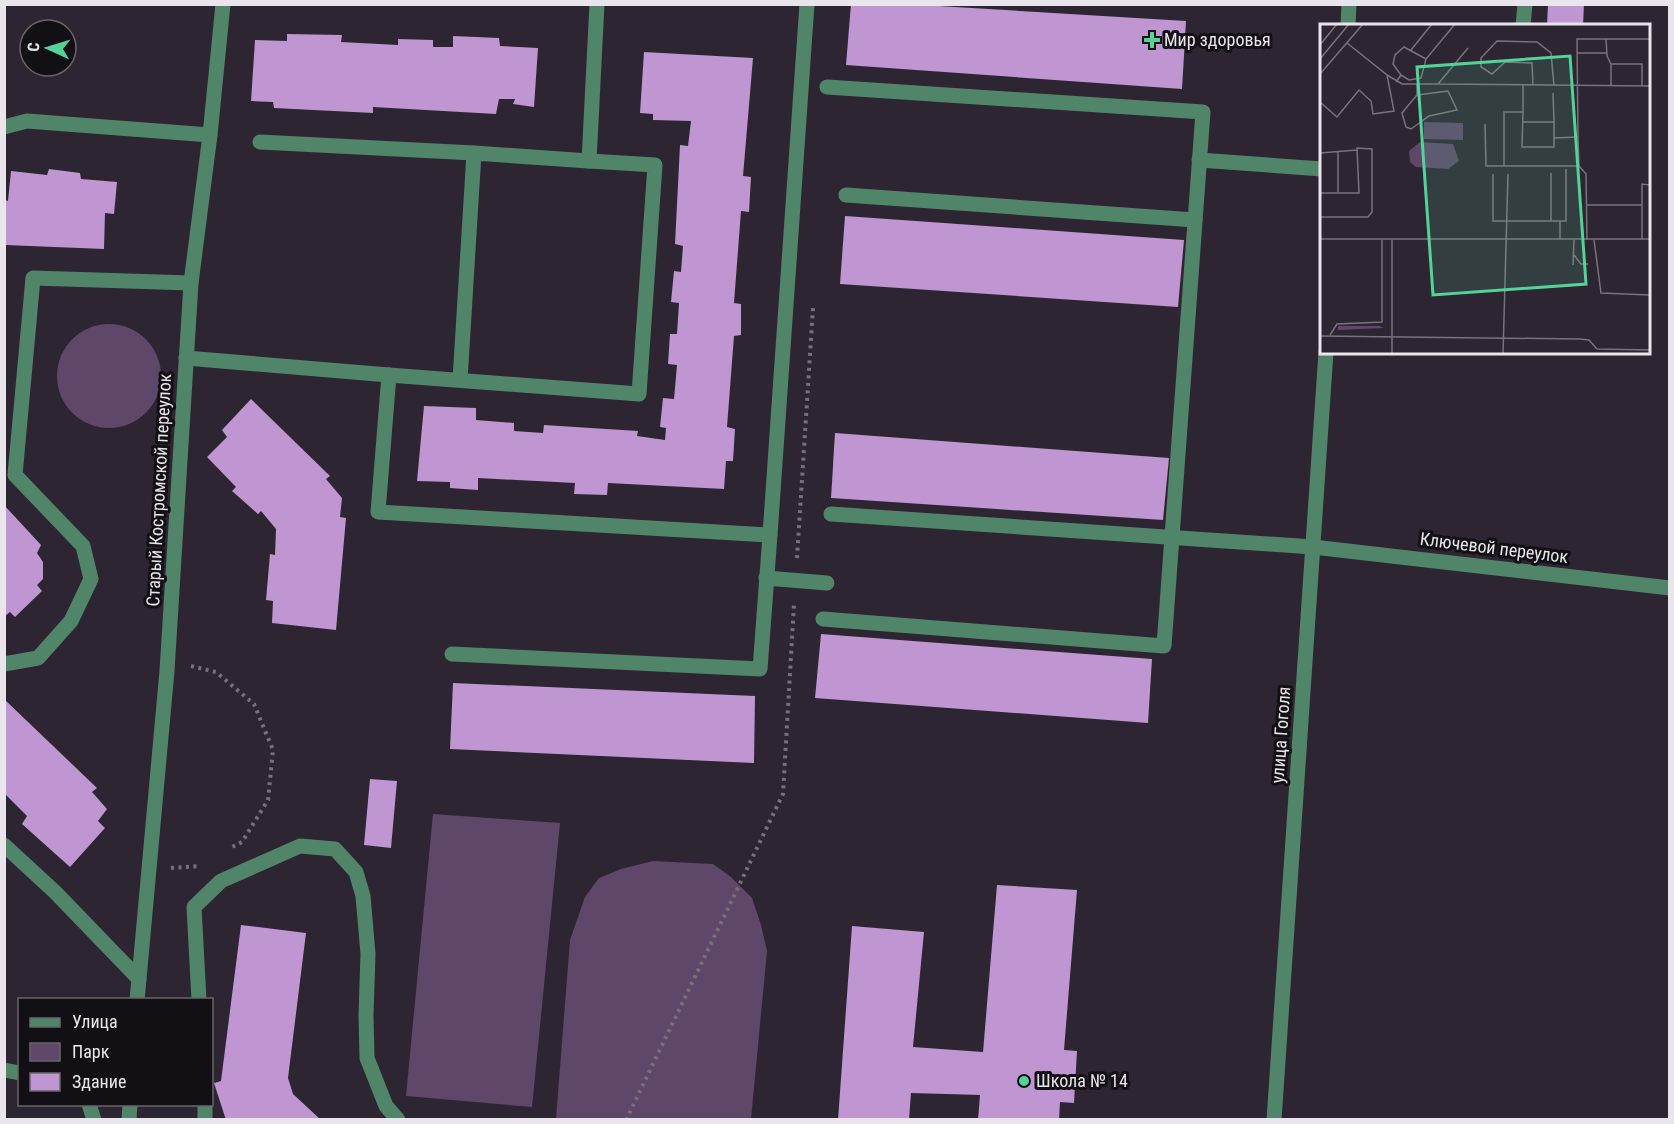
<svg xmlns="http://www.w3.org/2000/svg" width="1674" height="1124" viewBox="0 0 1674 1124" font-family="'Roboto Condensed',sans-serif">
<rect width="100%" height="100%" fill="#2d2531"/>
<g fill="#5f476a">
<circle cx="109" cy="376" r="52"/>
<path d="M433 814 560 823 532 1107 406 1096Z"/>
<path d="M653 861 713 864 731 877 752 898 761 925 767 951 751 1119H556L570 940 585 897 599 878 621 869Z"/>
</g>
<g fill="#bf95d2">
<path d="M851 4H905L1186 21 1182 89 846 65Z"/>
<path d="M1548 4H1584L1583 26H1547Z"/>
<path d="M287 34 342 35 341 42 398 45V39L433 40V47H453V36L499 38 500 46 538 48 534 107 513 104 515 99H499L496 114 373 107V113L274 108 273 102 251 101 255 40 287 41Z"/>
<path d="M644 52 753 58 743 176 751 177 749 212 741 211 734 303 741 304V335L734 336 727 427 735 429 733 461H726L724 489 608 483 607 495 574 494 575 483 478 478V490L450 488V482L417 481 424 406 476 408V420L514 423V431L543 433 544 425 638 431 637 436 665 440 666 428 660 427 663 398 674 399 677 365 668 364 670 334H677L679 303 671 302 674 271 681 272 683 246 675 244 680 145 688 146 691 121 653 120V114L640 113Z"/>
<path d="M49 169 80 173 81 179 117 182 114 214 105 213 104 249 5 245V200L8 201 11 171 47 175Z"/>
<path d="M845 216 1184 240 1178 307 840 284Z"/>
<path d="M251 399 330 476 326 479 342 498 340 517 346 518 336 630 272 623 273 601 266 600 270 554 275 555 276 529 261 511 258 514 232 491 236 487 207 457 227 437 222 430Z"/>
<path d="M835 433 1169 458 1163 520 831 498Z"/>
<path d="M4 505 41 545 37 553 43 562V579L37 585 42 591 15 617 10 612 4 617Z"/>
<path d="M821 634 1152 659 1148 723 815 698Z"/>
<path d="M453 683 755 696 754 763 450 749Z"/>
<path d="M4 699 97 788 92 792 107 809 98 821 105 828 70 867 22 824 27 816 4 793Z"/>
<path d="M370 779 397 781 391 848 364 845Z"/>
<path d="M997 885 1077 890 1064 1050 1077 1051 1074 1103 1060 1102 1059 1120H978L980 1095 911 1093 909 1120H838L852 926 924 932 913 1047 983 1052Z"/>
<path d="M241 925 306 933 288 1078 293 1094 321 1120H226L214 1083 221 1081Z"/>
</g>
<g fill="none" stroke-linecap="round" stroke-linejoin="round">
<g stroke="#77707a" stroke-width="4" stroke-dasharray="3 4.5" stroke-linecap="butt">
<path d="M797 558 813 308"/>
<path d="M191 666 216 672 254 704 273 750 268 800 242 842 232 847"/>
<path d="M171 868 200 866"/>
<path d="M626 1120 783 794 794 604"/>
</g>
<g stroke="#518569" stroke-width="15">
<path d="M597 4 589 161 655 165 639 394 389 375 378 512 770 535 807 4"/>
<path d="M1348 26 1349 4"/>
<path d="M1523 26 1525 4"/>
<path d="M4 127 27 121 210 135"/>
<path d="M260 142 474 153"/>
<path d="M1199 160 1322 169"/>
<path d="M846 195 1195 220"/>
<path d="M186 358 389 375"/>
<path d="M460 380 474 153 589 161"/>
<path d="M831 514 1313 547 1670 588"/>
<path d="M766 578 827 583"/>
<path d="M823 619 1164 646 1203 112 827 87"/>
<path d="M452 654 760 669 770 535"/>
<path d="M4 664 38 658 71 621 91 579 83 546 15 475 33 278 191 283"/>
<path d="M4 845 55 892 139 979 137 1000"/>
<path d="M139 979 167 671 191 283 210 135 223 4"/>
<path d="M199 1000 194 907 221 881 300 846 335 849 356 872 363 896 368 954 366 1015 367 1058 386 1106 398 1120"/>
<path d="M4 1070 20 1073"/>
<path d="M89 1104 94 1120"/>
<path d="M205 1104V1120"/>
<path d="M129 1120 130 1104"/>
<path d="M1274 1120 1326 352"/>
</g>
</g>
<g fill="#52d397" stroke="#131015" stroke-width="2">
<path d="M1149 31h6v6h6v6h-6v6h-6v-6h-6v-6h6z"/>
<circle cx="1024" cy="1081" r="6"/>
</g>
<g text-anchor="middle" stroke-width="6" stroke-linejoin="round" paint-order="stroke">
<g font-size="18" fill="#eae5ed" stroke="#131015" text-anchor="start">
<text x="1164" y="46">Мир здоровья</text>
<text x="1036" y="1087">Школа № 14</text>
</g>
<g font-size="18" fill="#eae5ed" stroke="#131015">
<text transform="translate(159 490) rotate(-87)" y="6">Старый Костромской переулок</text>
<text transform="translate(1494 548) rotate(7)" y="6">Ключевой переулок</text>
<text transform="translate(1281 735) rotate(-86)" y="6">улица Гоголя</text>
</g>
</g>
<g transform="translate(1320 24)">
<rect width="330" height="330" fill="#2d2531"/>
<path d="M104 98 143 99V116L104 115ZM100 118 133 120 139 137 128 145 96 143 90 138 89 127ZM18 302H60L63 304 18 306Z" fill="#5f476a"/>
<path fill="none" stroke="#79727c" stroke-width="1.5" d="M286 15 287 32 291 40M0 21 17 0M91 26 112 0M257 29H286M0 35 29 0M0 50 43 0M67 51 82 60H118L148 24M81 51 73 40 75 31 84 23 106 35M76 58 81 51 89 56 101 54 106 35 135 0M118 60 330 62M213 61 212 39 185 38 172 50 161 43V34L177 17 217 18 231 29 234 62M291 62V40H322V62M233 69 234 98M97 71 128 67 137 86 109 92 91 105 86 103 82 89 97 71V60M0 78 17 93 39 66 51 77 53 90 74 87 67 51 27 19M203 88V61M203 98H234V114M165 100 166 142H184M258 113 234 114V123H202L203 88H184V142H259L258 113 257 15H330M0 129 37 126M259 142 266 150 267 216M173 150V197H246V145M18 168V127M0 169H39L37 124 52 125V188L48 193H0M266 181H322M231 197V149M0 215H330M72 216V330M240 216V197M274 216 281 269 330 271M322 216V160L330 161M254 231 261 240H268M253 241 254 216M10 311 17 300 62 298V216M0 312 260 315 269 316 277 325M277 325 330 326M183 330 188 150"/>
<path fill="#52d397" fill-opacity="0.15" stroke="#52d397" stroke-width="3" d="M250 32 266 260 113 271 97 43Z"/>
<rect width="330" height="330" fill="none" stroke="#eae5ed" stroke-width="3"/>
</g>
<rect width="1674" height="1124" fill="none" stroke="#eae5ed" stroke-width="12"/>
<rect x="18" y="998" width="195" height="108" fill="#131015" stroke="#69656b" stroke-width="1.5"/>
<rect x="30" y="1018" width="30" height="9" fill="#518569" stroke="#69656b" stroke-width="1.5"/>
<text x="72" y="1028" font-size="18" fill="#eae5ed">Улица</text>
<rect x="30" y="1043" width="30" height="18" fill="#5f476a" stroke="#69656b" stroke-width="1.5"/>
<text x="72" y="1058" font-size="18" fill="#eae5ed">Парк</text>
<rect x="30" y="1073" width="30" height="18" fill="#bf95d2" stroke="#69656b" stroke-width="1.5"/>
<text x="72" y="1088" font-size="18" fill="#eae5ed">Здание</text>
<g transform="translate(48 48) rotate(274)"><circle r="28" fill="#131015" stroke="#69656b" stroke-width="1.5"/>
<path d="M0-4.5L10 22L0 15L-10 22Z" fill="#52d397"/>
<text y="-9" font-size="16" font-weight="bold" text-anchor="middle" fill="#eae5ed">С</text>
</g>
</svg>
